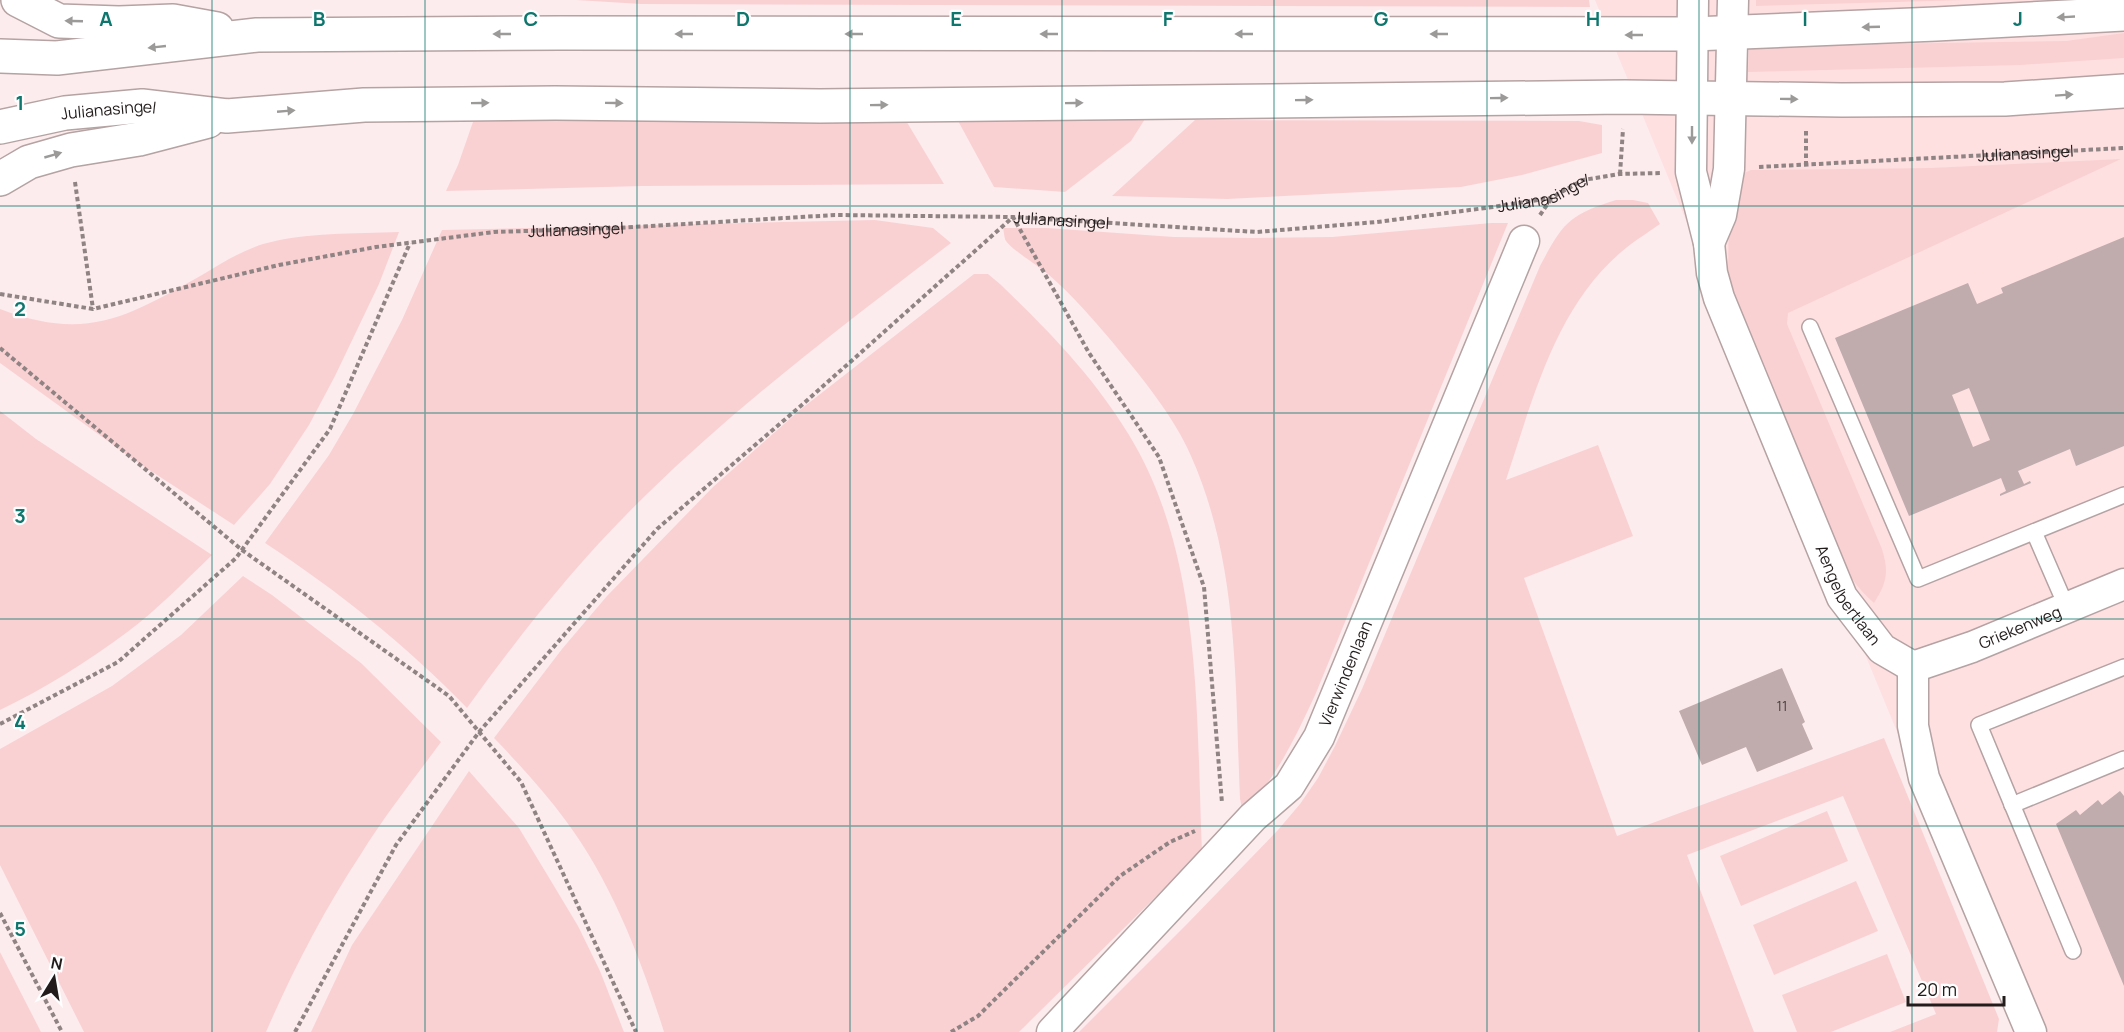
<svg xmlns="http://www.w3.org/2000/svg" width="2124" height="1032" viewBox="0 0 2124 1032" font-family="Manrope,sans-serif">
<rect width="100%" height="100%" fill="#fdeced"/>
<path fill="#fee0e1" d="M1595 0H2124V1032H2021Z"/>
<g fill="#fad1d3">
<path d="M576 0H1589L1590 7 641 4Z"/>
<path d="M1756 0H1967L1756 6Z"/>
<path d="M2124 33V58L2021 65 1748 72 1749 46 2066 41Z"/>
<path d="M474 119H905L944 184 643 186 446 191 458 165Z"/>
<path d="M957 119H1145L1131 141 1065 192 994 187Z"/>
<path d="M1195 120 1579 121 1602 125V153L1522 175 1461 187 1227 199 1112 196Z"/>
<path d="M2121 159 1788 313 1787 324 1882 549C1889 572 1887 583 1874 603 1859 590 1850 577 1840 559L1732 294 1728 268 1729 215 1738 176 1751 170 1931 168Z"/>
<path d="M1616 200H1633L1648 203 1660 224C1649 232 1637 239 1626 248 1556 304 1533 399 1506 480L1598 445 1633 536 1524 578 1617 836 1884 738 1999 1019 1997 1032H1890L1936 1014 1843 796 1687 855 1754 1032H1079L1187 924 1278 830 1300 804 1318 778 1335 746 1362 689 1540 266C1563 223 1568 215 1616 200Z"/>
<path d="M875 220 933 228 951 243C846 323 740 403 646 495 579 560 521 633 467 708 406 645 338 591 265 543L329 455 353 414 402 320 442 230Z"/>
<path d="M1491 223H1508L1316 693C1296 736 1277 778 1243 812L1240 799C1235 683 1239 564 1191 456 1173 415 1142 378 1114 344 1094 320 1072 295 1049 275 1040 267 1011 249 1006 241 1004 238 1004 231 1003 228H1047L1174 237 1253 238 1332 237Z"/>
<path d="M399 232 379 284 335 376 309 425 270 484 234 525 134 460 0 363V309C87 342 127 317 202 275 222 263 241 251 263 244 307 232 354 234 399 232Z"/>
<path d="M974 274H988L1000 284C1048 330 1094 377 1129 435 1203 556 1196 714 1202 851L1019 1032H664C641 959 612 883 566 821 544 791 519 764 494 738L562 649 607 596 713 487 801 409Z"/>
<path d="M0 411 36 439 212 555C184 582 157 610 126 633 87 662 44 689 0 710Z"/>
<path d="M243 576 272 595 361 663 441 742C414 779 385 815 361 854 324 910 293 970 266 1032H84L0 865V749L112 686 181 635Z"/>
<path d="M469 771 519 828 551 881 578 926 600 971 624 1032H311L352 945Z"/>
<path d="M1827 811 1848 861 1741 906 1720 856Z"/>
<path d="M1856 881 1878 931 1774 975 1753 925Z"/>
<path d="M0 952 41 1032H0Z"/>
<path d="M1887 954 1906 1002 1831 1032H1797L1782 995Z"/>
</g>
<g fill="#c0acad" fill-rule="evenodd">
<path d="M2124 237V446L2076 466 2070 449 2018 471 2024 484 2030 481 2031 483 2000 496V494L2006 491 2001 478 1909 516 1835 338 1968 283 1977 304 2003 293 2001 288ZM1969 388 1990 440 1973 447 1952 395Z"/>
<path d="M1782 668 1805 722 1802 724 1813 749 1757 772 1746 747 1702 765 1679 711Z"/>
<path d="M2120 791 2124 796V986L2056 824 2076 810 2080 815 2098 800 2102 805Z"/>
</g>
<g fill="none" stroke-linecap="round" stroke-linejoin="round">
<g stroke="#b5a2a3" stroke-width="18">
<g id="service">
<path d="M1810 327 1918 579 2124 495"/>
<path d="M2034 532 2067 608"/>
<path d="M2012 805 2124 759"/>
<path d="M2073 951 1979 725 2124 667"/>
</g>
</g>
<g stroke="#b5a2a3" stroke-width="33">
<g id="minor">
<path id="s3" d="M1693 0 1691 172 1709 243 1712 273 1719 298 1842 597 1882 649 1913 667"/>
<path d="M1709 243 1721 215 1729 169 1733 0"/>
<path d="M1913 667V726L1924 778 2031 1032"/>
<path id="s4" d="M1913 667 1972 647 2124 584"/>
<path id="s5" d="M1052 1032 1253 817 1289 786 1319 737 1524 241"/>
</g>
</g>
<g stroke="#b5a2a3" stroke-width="36">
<g id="secondary">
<path d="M18 0 59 21 119 23 173 21 217 29"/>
<path d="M0 56 57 58 257 35 561 33 1693 34 1936 24 2124 14"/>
<path id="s6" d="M0 127 65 113 142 106 227 116 364 105 555 103 820 106 1625 97 1842 100 2005 99 2124 91"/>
<path d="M0 179 29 162 71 150 139 139 208 121"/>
</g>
</g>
<g stroke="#8f8384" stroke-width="4" stroke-dasharray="4.5 3" stroke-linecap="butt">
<path d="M1806 131V163"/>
<path id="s1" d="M1759 167 2124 148"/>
<path d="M1620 174 1623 129"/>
<path d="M75 182 93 309"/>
<path d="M1540 215 1551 199"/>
<path id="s2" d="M0 294 93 309 279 265 376 247 494 232 617 228 835 215 1013 217 1257 232 1377 222 1493 207 1551 198 1583 180 1620 174 1662 173"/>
<path d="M0 348 242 550 449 696 521 782 636 1032"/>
<path d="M0 724 118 662 236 558 330 429 410 243"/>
<path d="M0 913 62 1032"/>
<path d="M295 1032 396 845 479 732 657 529 803 404 1013 217 1089 353 1159 457 1204 587 1222 803"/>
<path d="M951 1032 978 1016 1120 876 1170 842 1195 831"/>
</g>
<use href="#service" stroke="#fff" stroke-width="15"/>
<use href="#minor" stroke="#fff" stroke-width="30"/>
<use href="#secondary" stroke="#fff" stroke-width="33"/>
</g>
<defs><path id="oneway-solid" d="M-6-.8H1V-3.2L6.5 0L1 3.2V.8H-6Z" transform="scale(1.5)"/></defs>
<g fill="#9c9999">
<use href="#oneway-solid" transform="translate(2066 17) rotate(177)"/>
<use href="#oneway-solid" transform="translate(74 21) rotate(-178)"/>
<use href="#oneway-solid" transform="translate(1871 27) rotate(178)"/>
<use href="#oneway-solid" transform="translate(502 34) rotate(180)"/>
<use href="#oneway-solid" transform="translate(684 34) rotate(-180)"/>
<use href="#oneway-solid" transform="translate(854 34) rotate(180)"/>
<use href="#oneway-solid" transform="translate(1049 34) rotate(180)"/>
<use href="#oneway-solid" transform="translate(1244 34) rotate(180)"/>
<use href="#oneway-solid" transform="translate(1439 34) rotate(180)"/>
<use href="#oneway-solid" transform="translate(1634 35) rotate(180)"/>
<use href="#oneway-solid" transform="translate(157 47) rotate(174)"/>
<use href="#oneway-solid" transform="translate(2064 95) rotate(-4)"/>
<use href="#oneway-solid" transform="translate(1499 98) rotate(-1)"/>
<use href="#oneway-solid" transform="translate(1789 99) rotate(1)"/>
<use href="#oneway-solid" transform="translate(1304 100) rotate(-1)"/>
<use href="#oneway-solid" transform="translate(480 103) rotate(-1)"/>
<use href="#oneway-solid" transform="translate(614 103) rotate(1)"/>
<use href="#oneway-solid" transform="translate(1074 103) rotate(-1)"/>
<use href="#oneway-solid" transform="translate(879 105) rotate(-1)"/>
<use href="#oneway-solid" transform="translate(286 111) rotate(-5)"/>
<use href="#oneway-solid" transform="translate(1692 135) rotate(90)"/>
<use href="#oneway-solid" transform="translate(53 155) rotate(-16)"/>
</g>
<path fill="none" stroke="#0f766e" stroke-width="1.5" stroke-opacity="0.55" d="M212 0V1032M425 0V1032M637 0V1032M850 0V1032M1062 0V1032M1274 0V1032M1487 0V1032M1699 0V1032M1912 0V1032M0 206H2124M0 413H2124M0 619H2124M0 826H2124"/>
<g text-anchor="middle" stroke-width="4.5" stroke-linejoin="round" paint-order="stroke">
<g font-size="14" fill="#4a4040">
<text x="1782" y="711">11</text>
</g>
<g font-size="16" fill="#231c1c" stroke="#fefefe">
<text dy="6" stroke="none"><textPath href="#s6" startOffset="110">Julianasingel</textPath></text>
<text dy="6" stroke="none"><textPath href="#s1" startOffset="267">Julianasingel</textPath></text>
<text dy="6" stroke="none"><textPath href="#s2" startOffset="1557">Julianasingel</textPath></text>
<text dy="6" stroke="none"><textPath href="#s2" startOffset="1071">Julianasingel</textPath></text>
<text dy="6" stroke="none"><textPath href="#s2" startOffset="585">Julianasingel</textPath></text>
<text dy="6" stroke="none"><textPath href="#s3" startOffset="626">Aengelbertlaan</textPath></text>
<text dy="6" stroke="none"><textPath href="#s4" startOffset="114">Griekenweg</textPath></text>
<text dy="6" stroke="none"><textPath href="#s5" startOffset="468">Vierwindenlaan</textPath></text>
</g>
</g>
<g font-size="20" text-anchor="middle" font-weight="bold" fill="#0f766e" stroke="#fefefe" stroke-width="4.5" stroke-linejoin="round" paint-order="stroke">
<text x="106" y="26">A</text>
<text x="319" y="26">B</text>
<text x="531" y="26">C</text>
<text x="743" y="26">D</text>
<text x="956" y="26">E</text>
<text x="1168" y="26">F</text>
<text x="1381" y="26">G</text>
<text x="1593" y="26">H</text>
<text x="1805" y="26">I</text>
<text x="2018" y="26">J</text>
<text x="20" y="110">1</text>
<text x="20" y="316">2</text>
<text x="20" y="523">3</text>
<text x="20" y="729">4</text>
<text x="20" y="936">5</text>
</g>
<g transform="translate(54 978) rotate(11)" stroke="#fefefe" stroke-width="4.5" paint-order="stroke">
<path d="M0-4.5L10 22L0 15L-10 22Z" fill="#231c1c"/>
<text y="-9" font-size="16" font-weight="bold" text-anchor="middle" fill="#231c1c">N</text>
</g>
<path d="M1908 996v9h96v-9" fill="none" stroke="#231c1c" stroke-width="3"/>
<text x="1917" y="996" font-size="18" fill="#231c1c" stroke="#fefefe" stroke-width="4.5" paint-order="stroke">20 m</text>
</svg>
